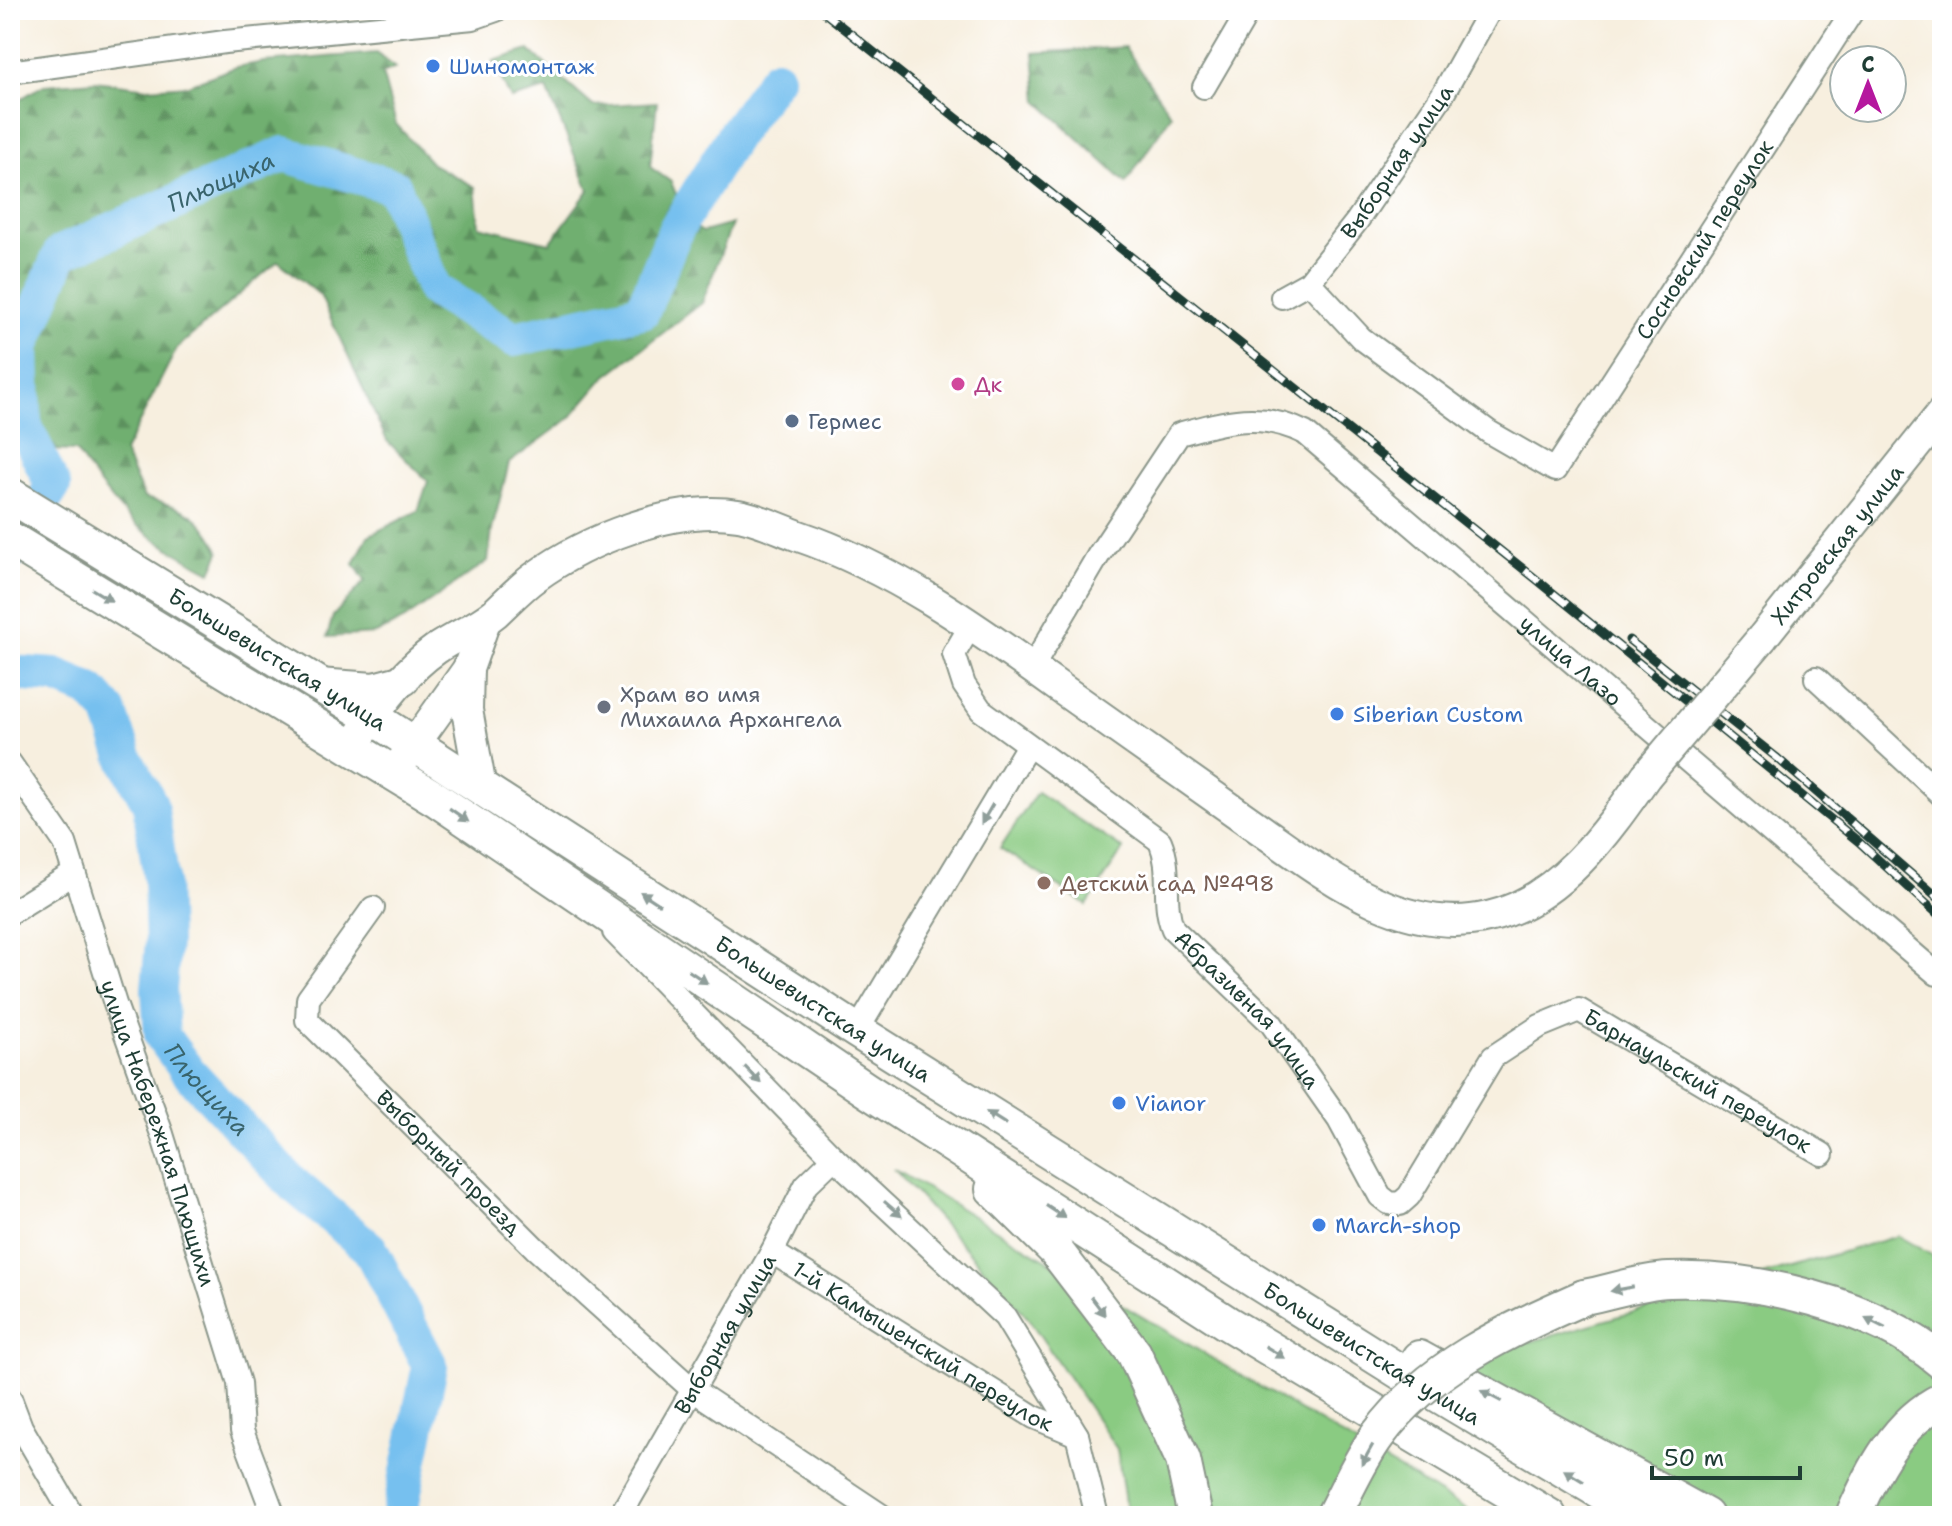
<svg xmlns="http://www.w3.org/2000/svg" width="1952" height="1526" viewBox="0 0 1952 1526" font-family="'Shantell Sans',sans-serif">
<defs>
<pattern id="forest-firs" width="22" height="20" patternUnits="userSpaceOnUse" patternTransform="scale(2)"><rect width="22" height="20" fill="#6faf70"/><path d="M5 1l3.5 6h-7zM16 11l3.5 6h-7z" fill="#5b905d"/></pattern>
</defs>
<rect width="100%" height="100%" fill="#fff"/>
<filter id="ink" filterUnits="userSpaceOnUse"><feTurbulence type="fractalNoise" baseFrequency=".0125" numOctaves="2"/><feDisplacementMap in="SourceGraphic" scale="16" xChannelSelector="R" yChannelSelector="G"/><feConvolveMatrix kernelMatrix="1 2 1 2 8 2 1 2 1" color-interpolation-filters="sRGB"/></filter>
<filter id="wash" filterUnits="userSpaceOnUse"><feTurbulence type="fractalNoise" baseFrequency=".006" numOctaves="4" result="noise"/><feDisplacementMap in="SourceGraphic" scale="32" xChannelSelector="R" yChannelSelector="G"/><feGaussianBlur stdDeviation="1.8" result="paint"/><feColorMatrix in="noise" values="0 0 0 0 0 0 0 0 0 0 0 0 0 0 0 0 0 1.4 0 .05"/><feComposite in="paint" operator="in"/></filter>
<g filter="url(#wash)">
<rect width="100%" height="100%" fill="#f7efdf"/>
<g fill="#8acb82" stroke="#54845b" stroke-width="2">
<path d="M1037 792 1123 849 1087 905 1000 848Z"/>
<path d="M894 1169 1477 1516H1127L1117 1449 1028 1318Z"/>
<path d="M1898 1236 1942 1261V1516H1697L1443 1367Z"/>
</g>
<g fill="url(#forest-firs)" stroke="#477652" stroke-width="2">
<path d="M1125 47 1171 115 1126 183 1038 101 1034 53Z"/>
<path d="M529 50 593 106 657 102 650 167 671 182 688 223 703 232 732 224 702 303 604 378 570 418 509 463 492 530 488 561 405 619 376 634 327 637 333 616 365 581 354 564 368 536 418 511 428 481 387 441 320 295 278 261 177 348 124 452 144 498C185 508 201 513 220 552L211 572C142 537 119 515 76 451L19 449 10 442V105L44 85 95 81 148 88 188 85 236 67 264 62 377 53 395 68 382 73 396 124 432 164 475 187 479 226 550 243 589 190 547 89 511 99 493 61Z"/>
</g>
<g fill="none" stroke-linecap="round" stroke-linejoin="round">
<g stroke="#76c0ef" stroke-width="36">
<path id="s1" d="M10 553 53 486 24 425 22 347 61 253 284 154 394 187 434 290 514 339 642 311 676 229 736 132 776 77"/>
<path id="s2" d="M10 673 55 676 91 691 109 711 127 762 150 804 161 878 163 941 159 989 162 1036 186 1069 292 1183 370 1249 430 1366 399 1516"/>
</g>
</g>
</g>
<g filter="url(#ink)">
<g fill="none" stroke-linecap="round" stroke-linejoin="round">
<g stroke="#8b968a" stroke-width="26">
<g id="minor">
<path d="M10 72 225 42 473 18 496 10"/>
<path d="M1204 87 1249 10"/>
<path id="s3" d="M1309 282 1361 338 1489 432 1555 470 1853 10"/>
<path id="s4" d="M1282 297 1309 282 1357 221 1443 94 1490 10"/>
<path id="s5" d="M971 625 954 654 964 685 981 710 1160 841C1173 872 1161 900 1173 929L1271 1023 1339 1120 1380 1196 1389 1203 1400 1204 1409 1196 1493 1057 1540 1026 1579 1010 1822 1154"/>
<path id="s6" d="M1032 668 1098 556 1179 434C1226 421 1261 411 1305 433L1937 974"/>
<path d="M1816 678 1942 795"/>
<path id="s7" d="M10 763 65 843 115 1004 162 1134 239 1383 242 1431 274 1516"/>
<path id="s8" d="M373 908 308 999 307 1020 535 1248 693 1390 882 1516"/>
<path d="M10 913 74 873"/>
<path d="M614 932 834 1158 1005 1317 1077 1435 1097 1516"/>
<path d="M857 1031 1027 747"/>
<path id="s9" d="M772 1252 1034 1417 1077 1435"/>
<path d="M10 1398 21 1427 73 1516"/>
<path id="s10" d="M620 1516 772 1252 806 1185 834 1158"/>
</g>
</g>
<g stroke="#8b968a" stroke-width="34">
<g id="major">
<path id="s11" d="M1762 638 1942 413"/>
<path d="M468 669 467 710 481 788"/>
<path d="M318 684 374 688 404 680"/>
<path d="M360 736C379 706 406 670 436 649 455 636 477 628 495 613 508 601 521 587 535 577 586 540 674 504 738 515 757 518 778 528 796 535 893 568 974 626 1056 685 1126 734 1195 783 1264 832 1328 877 1405 937 1488 917 1559 901 1607 832 1646 776"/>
<path d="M401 763 468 669 485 621"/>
</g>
</g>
<g stroke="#8b968a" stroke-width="38">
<g id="highway">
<path id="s12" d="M10 495 372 717 857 1031 1402 1373 1641 1516"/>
<path d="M10 539 436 799 865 1089 1227 1323 1549 1516"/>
<path d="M993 1189 1056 1251 1134 1353 1183 1460 1195 1516"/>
<path d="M1584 1297C1611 1292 1641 1281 1669 1280 1757 1277 1874 1304 1942 1362"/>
<path d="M1419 1358 1706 1516"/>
<path d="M1853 1516C1872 1472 1897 1422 1942 1400"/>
</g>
</g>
<use href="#minor" stroke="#fff" stroke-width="22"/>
<use href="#major" stroke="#fff" stroke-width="30"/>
<use href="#highway" stroke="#fff" stroke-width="34"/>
<g stroke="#1f3d34" stroke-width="9">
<g id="rail">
<path d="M821 10 1536 579 1859 842 1942 918"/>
<path d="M1629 640 1776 757 1942 901"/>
</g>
</g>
<use href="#rail" stroke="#fff" stroke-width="6" stroke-dasharray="18" stroke-linecap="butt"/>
<g stroke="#8b968a" stroke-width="34" stroke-linecap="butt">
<path id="major-bridge" d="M1646 776 1762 638"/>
</g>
<g stroke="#8b968a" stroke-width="38" stroke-linecap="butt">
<path id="highway-bridge" d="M1333 1516C1347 1490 1360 1459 1378 1435 1429 1366 1507 1331 1584 1297"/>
</g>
<use href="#major-bridge" stroke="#fff" stroke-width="30"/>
<use href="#highway-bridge" stroke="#fff" stroke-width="34"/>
</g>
<defs><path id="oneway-solid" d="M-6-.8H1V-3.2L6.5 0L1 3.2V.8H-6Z" transform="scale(2)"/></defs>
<g fill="#8f9e9a">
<use href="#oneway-solid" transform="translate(102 595) rotate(31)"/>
<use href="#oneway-solid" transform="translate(987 814) rotate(120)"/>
<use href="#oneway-solid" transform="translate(459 815) rotate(35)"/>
<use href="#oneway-solid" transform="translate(650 898) rotate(-147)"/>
<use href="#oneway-solid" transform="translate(698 977) rotate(34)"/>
<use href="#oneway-solid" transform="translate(753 1075) rotate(46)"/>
<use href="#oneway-solid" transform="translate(996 1118) rotate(-148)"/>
<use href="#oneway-solid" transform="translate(893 1209) rotate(41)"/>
<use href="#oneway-solid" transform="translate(1056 1212) rotate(33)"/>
<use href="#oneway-solid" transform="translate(1622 1289) rotate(169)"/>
<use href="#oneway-solid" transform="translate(1098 1306) rotate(53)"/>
<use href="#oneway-solid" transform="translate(1875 1323) rotate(-153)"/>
<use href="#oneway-solid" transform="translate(1275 1352) rotate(31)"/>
<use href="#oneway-solid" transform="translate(1491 1396) rotate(-152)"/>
<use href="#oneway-solid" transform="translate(1367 1455) rotate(119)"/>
<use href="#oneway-solid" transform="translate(1574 1476) rotate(-149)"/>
</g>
</g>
<g fill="#3f7fe0" stroke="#fff" stroke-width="3">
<circle cx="433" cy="66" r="8"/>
<circle cx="1337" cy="714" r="8"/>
<circle cx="1119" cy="1103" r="8"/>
<circle cx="1319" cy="1225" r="8"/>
</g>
<circle fill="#d1479c" stroke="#fff" stroke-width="3" cx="958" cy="384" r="8"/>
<circle fill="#5c6f8a" stroke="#fff" stroke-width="3" cx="792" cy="421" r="8"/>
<circle fill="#6b7280" stroke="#fff" stroke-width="3" cx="604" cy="707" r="8"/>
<circle fill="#8d6e63" stroke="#fff" stroke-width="3" cx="1044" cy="883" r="8"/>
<g text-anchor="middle" stroke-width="6" stroke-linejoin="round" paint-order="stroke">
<g font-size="22" fill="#366cbe" stroke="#fff" text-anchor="start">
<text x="449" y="74">Шиномонтаж</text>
<text x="1353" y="722">Siberian Custom</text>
<text x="1135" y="1111">Vianor</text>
<text x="1335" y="1233">March-shop</text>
</g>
<g font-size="22" fill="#1f3d34" stroke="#fff">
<text dy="8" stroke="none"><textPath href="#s4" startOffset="180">Выборная улица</textPath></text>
<text dy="8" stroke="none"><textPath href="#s3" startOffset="586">Сосновский переулок</textPath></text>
<text dy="8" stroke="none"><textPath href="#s11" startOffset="120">Хитровская улица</textPath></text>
<text dy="8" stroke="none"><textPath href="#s12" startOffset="314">Большевистская улица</textPath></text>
<text dy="8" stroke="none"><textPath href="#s6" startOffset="756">улица Лазо</textPath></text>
<text dy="8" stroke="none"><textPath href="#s12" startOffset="962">Большевистская улица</textPath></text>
<text dy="8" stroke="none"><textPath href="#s5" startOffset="518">Абразивная улица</textPath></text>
<text dy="8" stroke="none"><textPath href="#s5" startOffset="1182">Барнаульский переулок</textPath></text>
<text dy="8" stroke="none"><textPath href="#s7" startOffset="402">улица Набережная Плющихи</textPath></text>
<text dy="8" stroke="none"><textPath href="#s8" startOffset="334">Выборный проезд</textPath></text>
<text dy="8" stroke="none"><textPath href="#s10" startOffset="210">Выборная улица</textPath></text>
<text dy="8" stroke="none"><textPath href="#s9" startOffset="178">1-й Камышенский переулок</textPath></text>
<text dy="8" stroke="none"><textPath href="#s12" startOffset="1610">Большевистская улица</textPath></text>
</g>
<g font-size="22" fill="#b23c85" stroke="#fff" text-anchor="start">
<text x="974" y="392">Дк</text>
</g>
<g font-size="22" fill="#4e5e75" stroke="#fff" text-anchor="start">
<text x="808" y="429">Гермес</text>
</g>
<g font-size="22" fill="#5b616d" stroke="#fff" text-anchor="start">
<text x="620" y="702">Храм во имя<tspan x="620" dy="25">Михаила Архангела</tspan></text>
</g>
<g font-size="22" fill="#785e54" stroke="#fff" text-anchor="start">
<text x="1060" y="891">Детский сад №498</text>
</g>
<g font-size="24" font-style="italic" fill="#39646c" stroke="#fff">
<text dy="8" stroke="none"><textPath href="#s1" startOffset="502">Плющиха</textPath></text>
<text dy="8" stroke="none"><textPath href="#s2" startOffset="516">Плющиха</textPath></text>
</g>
</g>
<rect width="1952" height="1526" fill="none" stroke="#fff" stroke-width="40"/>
<g transform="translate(1868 84)"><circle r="38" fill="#ffffff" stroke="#a5b1ae" stroke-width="2"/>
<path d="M0-6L14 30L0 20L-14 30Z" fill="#b5179e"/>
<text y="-12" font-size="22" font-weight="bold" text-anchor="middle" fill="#1f3d34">С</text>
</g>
<path d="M1652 1466v12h148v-12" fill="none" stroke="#1f3d34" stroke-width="4"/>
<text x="1664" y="1466" font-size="24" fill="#1f3d34" stroke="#ffffff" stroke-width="6" paint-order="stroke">50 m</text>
</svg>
